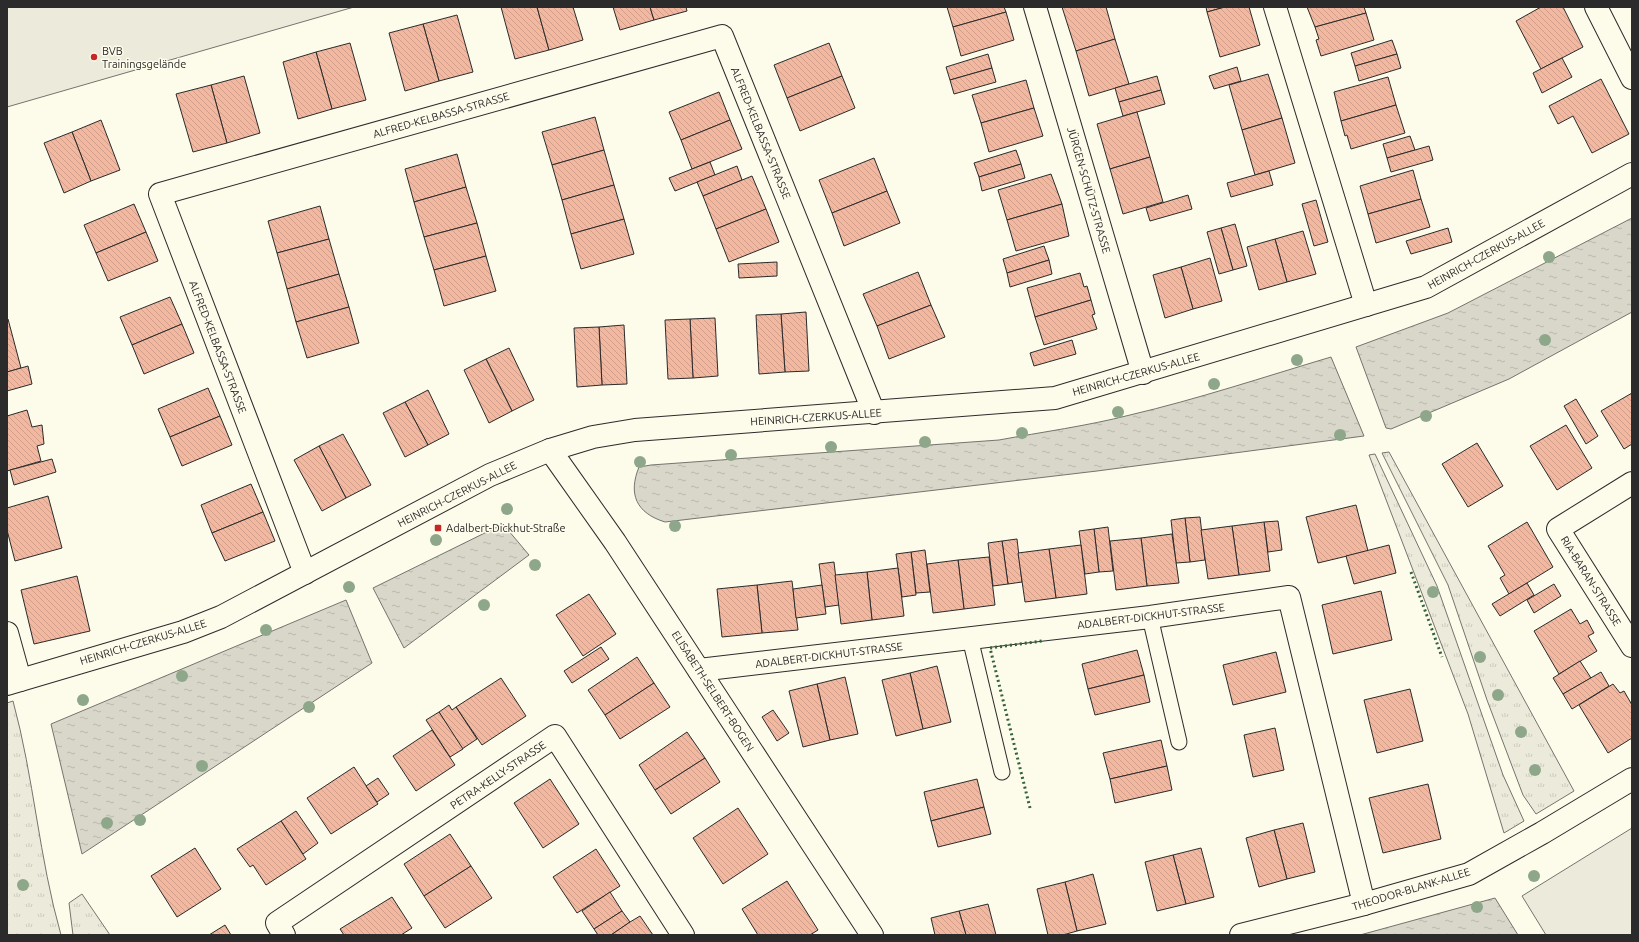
<svg xmlns="http://www.w3.org/2000/svg" width="1639" height="942" viewBox="0 0 1639 942" font-family="Ubuntu,sans-serif">
<defs>
<pattern id="grass-tufts" width="24" height="20" patternUnits="userSpaceOnUse"><rect width="24" height="20" fill="#ecebdb"/><path d="M3 7l-1-3M5 7V3M7 7l1-3M15 17l-1-3M17 17v-4M19 17l1-3" fill="none" stroke="#cbcabc"/></pattern>
<pattern id="water-ripples" width="26" height="14" patternUnits="userSpaceOnUse"><rect width="26" height="14" fill="#d8d7c9"/><path d="M2 4q2-2 4 0t4 0M15 11q2-2 4 0t4 0" fill="none" stroke="#bab9ad"/></pattern>
<pattern id="building-back-hatch" width="6" height="6" patternUnits="userSpaceOnUse"><rect width="6" height="6" fill="#f2b8a0"/><path d="M-1 5l2 2M0 0l6 6M5-1l2 2" fill="none" stroke="#d09e8a"/></pattern>
</defs>
<rect width="100%" height="100%" fill="#fdfbea"/>
<g fill="url(#grass-tufts)" stroke="#74746e">
<path d="M1389 452 1574 791 1536 814 1523 795 1487 700 1448 585 1382 453Z"/>
<path d="M1375 454 1437 586 1503 775 1524 821 1504 833 1468 714 1369 455Z"/>
<path d="M13 701C34 778 39 858 61 935H7V703Z"/>
<path d="M82 894 110 935H73L69 903Z"/>
</g>
<g fill="#ecebdb" stroke="#74746e">
<path d="M7 7H354L7 107Z"/>
<path d="M1632 828V935H1546L1522 896Z"/>
</g>
<g fill="url(#water-ripples)" stroke="#74746e">
<path d="M1632 218V312L1509 379 1391 429 1386 428 1356 347 1448 313Z"/>
<path d="M1331 357 1364 436 1097 471 665 522C636 513 628 494 639 467L651 465 999 440C1042 432 1087 426 1130 415 1198 399 1264 377 1331 357Z"/>
<path d="M503 524 529 555 404 648 373 588Z"/>
<path d="M346 600 372 663 82 854 51 724Z"/>
<path d="M1495 898 1518 935H1360Z"/>
</g>
<g fill="url(#building-back-hatch)" stroke="#2b2b2b">
<path d="M501 7H537L549 50 515 59Z"/>
<path d="M537 7H573L583 40 549 50Z"/>
<path d="M613 7H650L654 20 620 30Z"/>
<path d="M650 7H686L687 11 654 20Z"/>
<path d="M947 7H1004L1006 12 953 27Z"/>
<path d="M1062 7H1106L1115 39 1076 51Z"/>
<path d="M1206 7H1225L1207 12Z"/>
<path d="M1225 7H1249L1260 45 1220 57 1207 12Z"/>
<path d="M1307 7H1364L1366 13 1315 27Z"/>
<path d="M1541 7H1563L1583 47 1541 69 1516 21Z"/>
<path d="M1006 12 1014 40 961 56 953 27Z"/>
<path d="M1366 13 1374 40 1321 56 1316 40 1319 39 1315 27Z"/>
<path d="M457 15 473 72 439 81 423 24Z"/>
<path d="M423 24 439 81 405 91 389 33Z"/>
<path d="M1115 39 1129 84 1089 96 1076 51Z"/>
<path d="M1392 40 1397 54 1355 66 1351 53Z"/>
<path d="M350 43 366 100 332 109 316 52Z"/>
<path d="M829 43 842 76 787 98 774 65Z"/>
<path d="M316 52 332 109 298 119 283 62Z"/>
<path d="M988 54 992 68 950 80 946 67Z"/>
<path d="M1397 54 1401 68 1359 81 1355 66Z"/>
<path d="M1562 58 1572 77 1542 93 1533 73Z"/>
<path d="M1237 67 1241 81 1214 89 1209 76Z"/>
<path d="M992 68 996 82 954 94 950 80Z"/>
<path d="M1268 74 1282 118 1242 130 1229 85Z"/>
<path d="M244 76 260 133 227 143 211 85Z"/>
<path d="M842 76 855 108 800 131 787 98Z"/>
<path d="M1157 76 1161 90 1119 102 1115 88Z"/>
<path d="M1388 77 1396 105 1341 121 1334 92Z"/>
<path d="M1601 79 1629 134 1592 153 1573 116 1558 124 1549 106Z"/>
<path d="M1026 80 1034 108 981 123 972 95Z"/>
<path d="M211 85 227 143 193 152 176 94Z"/>
<path d="M1161 90 1165 104 1123 116 1119 102Z"/>
<path d="M719 92 730 120 681 140 669 112Z"/>
<path d="M1396 105 1405 133 1351 149 1347 135 1345 136 1341 121Z"/>
<path d="M1034 108 1043 136 989 152 981 123Z"/>
<path d="M1137 112 1150 157 1110 169 1097 124Z"/>
<path d="M595 117 604 150 552 165 542 132Z"/>
<path d="M1282 118 1295 163 1255 175 1242 130Z"/>
<path d="M101 120 120 170 91 181 72 132Z"/>
<path d="M730 120 742 149 692 169 681 140Z"/>
<path d="M72 132 91 181 64 193 44 143Z"/>
<path d="M1410 136 1415 150 1387 158 1383 144Z"/>
<path d="M1429 146 1433 160 1391 172 1387 158Z"/>
<path d="M604 150 614 185 562 200 552 165Z"/>
<path d="M1016 150 1021 164 979 177 974 163Z"/>
<path d="M457 154 466 187 414 202 405 169Z"/>
<path d="M1150 157 1163 202 1123 214 1110 169Z"/>
<path d="M874 158 887 191 832 213 819 180Z"/>
<path d="M710 162 715 175 675 191 669 178Z"/>
<path d="M1021 164 1025 178 982 191 979 177Z"/>
<path d="M737 166 742 180 703 196 697 182Z"/>
<path d="M1413 170 1421 199 1368 214 1360 186Z"/>
<path d="M1269 171 1273 185 1231 197 1227 183Z"/>
<path d="M1051 174 1062 204 1007 220 998 190Z"/>
<path d="M752 176 766 209 716 229 703 196Z"/>
<path d="M614 185 624 219 571 234 562 200Z"/>
<path d="M466 187 477 223 424 237 414 202Z"/>
<path d="M887 191 900 223 844 246 832 213Z"/>
<path d="M1188 195 1192 209 1150 221 1146 208Z"/>
<path d="M1421 199 1430 227 1376 243 1368 214Z"/>
<path d="M1316 200 1328 242 1314 246 1302 204Z"/>
<path d="M134 204 146 232 96 253 84 225Z"/>
<path d="M1062 204 1069 236 1016 251 1007 220Z"/>
<path d="M320 206 329 239 277 253 268 221Z"/>
<path d="M766 209 779 242 729 262 716 229Z"/>
<path d="M624 219 634 254 581 269 571 234Z"/>
<path d="M477 223 486 256 434 270 424 237Z"/>
<path d="M1235 224 1247 266 1233 270 1221 228Z"/>
<path d="M1221 228 1233 270 1219 274 1207 232Z"/>
<path d="M1448 228 1452 242 1411 254 1406 241Z"/>
<path d="M1303 231 1316 274 1287 282 1275 239Z"/>
<path d="M146 232 158 261 108 281 96 253Z"/>
<path d="M329 239 339 274 287 289 277 253Z"/>
<path d="M1275 239 1287 282 1259 290 1247 247Z"/>
<path d="M1044 246 1049 260 1007 273 1003 259Z"/>
<path d="M486 256 496 291 444 306 434 270Z"/>
<path d="M1210 258 1222 301 1193 309 1181 267Z"/>
<path d="M1049 260 1052 274 1010 287 1007 273Z"/>
<path d="M777 262V276L739 278 738 264Z"/>
<path d="M1181 267 1193 309 1165 318 1153 275Z"/>
<path d="M918 272 931 305 877 326 863 294Z"/>
<path d="M1080 273 1084 287 1087 286 1091 300 1035 317 1027 288Z"/>
<path d="M339 274 349 307 296 322 287 289Z"/>
<path d="M170 297 182 324 132 345 120 317Z"/>
<path d="M1091 300 1095 314 1092 315 1097 329 1044 345 1035 317Z"/>
<path d="M931 305 945 337 889 359 877 326Z"/>
<path d="M349 307 359 343 307 358 296 322Z"/>
<path d="M806 312 809 371 785 372 781 314Z"/>
<path d="M781 314 785 372 759 374 756 315Z"/>
<path d="M715 318 718 376 693 378 690 319Z"/>
<path d="M8 319 21 368 7 372V320Z"/>
<path d="M690 319 693 378 668 379 665 320Z"/>
<path d="M182 324 194 353 144 374 132 345Z"/>
<path d="M624 325 627 384 602 385 599 327Z"/>
<path d="M599 327 602 385 577 387 574 328Z"/>
<path d="M1072 340 1076 354 1034 366 1030 353Z"/>
<path d="M509 348 534 400 512 411 486 359Z"/>
<path d="M486 359 512 411 489 423 464 370Z"/>
<path d="M28 366 32 384 7 391V372Z"/>
<path d="M208 388 220 416 170 437 158 409Z"/>
<path d="M428 390 449 434 428 445 405 402Z"/>
<path d="M1632 393V444L1624 449 1601 411Z"/>
<path d="M1576 399 1598 436 1586 444 1564 406Z"/>
<path d="M405 402 428 445 405 457 383 413Z"/>
<path d="M27 410 32 427 42 425 44 444 37 446 41 461 7 471V416Z"/>
<path d="M220 416 232 445 182 466 170 437Z"/>
<path d="M1566 425 1592 468 1557 490 1530 446Z"/>
<path d="M343 434 371 485 346 498 319 446Z"/>
<path d="M1477 443 1503 486 1468 507 1442 464Z"/>
<path d="M319 446 346 498 322 511 294 460Z"/>
<path d="M52 459 56 472 14 485 10 470Z"/>
<path d="M251 484 263 512 212 533 201 505Z"/>
<path d="M48 496 62 548 15 561 7 530V508Z"/>
<path d="M1356 505 1368 551 1318 563 1306 517Z"/>
<path d="M263 512 275 541 225 561 212 533Z"/>
<path d="M1200 517 1205 560 1190 562 1185 518Z"/>
<path d="M1185 518 1190 562 1176 563 1171 520Z"/>
<path d="M1278 521 1282 550 1268 552 1264 522Z"/>
<path d="M1264 522 1270 571 1239 575 1232 526Z"/>
<path d="M1527 522 1553 567 1509 594 1500 578 1505 575 1488 546Z"/>
<path d="M1232 526 1239 575 1208 579 1201 530Z"/>
<path d="M1108 527 1113 571 1099 572 1094 529Z"/>
<path d="M1094 529 1099 572 1085 574 1079 531Z"/>
<path d="M1172 534 1179 583 1147 586 1141 538Z"/>
<path d="M1141 538 1147 586 1116 590 1110 541Z"/>
<path d="M1017 539 1022 582 1008 584 1002 541Z"/>
<path d="M1002 541 1008 584 993 586 988 543Z"/>
<path d="M1081 545 1087 594 1056 598 1049 549Z"/>
<path d="M1389 545 1396 573 1354 584 1346 556Z"/>
<path d="M1049 549 1056 598 1025 602 1018 553Z"/>
<path d="M925 550 930 592 916 593 911 552Z"/>
<path d="M911 552 916 595 902 597 896 554Z"/>
<path d="M989 557 995 605 964 609 958 560Z"/>
<path d="M958 560 964 609 933 613 927 564Z"/>
<path d="M834 562 839 605 825 607 819 564Z"/>
<path d="M898 568 904 616 872 620 867 572Z"/>
<path d="M867 572 872 620 841 624 835 575Z"/>
<path d="M77 576 90 631 34 644 21 590Z"/>
<path d="M792 581 798 630 762 633 757 585Z"/>
<path d="M1527 583 1534 595 1500 616 1492 604Z"/>
<path d="M1554 584 1561 596 1534 613 1527 600Z"/>
<path d="M757 585 762 633 722 637 717 589Z"/>
<path d="M822 585 826 614 796 618 793 589Z"/>
<path d="M1381 591 1392 640 1333 654 1322 605Z"/>
<path d="M589 594 616 634 583 656 556 615Z"/>
<path d="M1571 609 1580 624 1587 620 1594 633 1588 636 1597 651 1559 674 1534 631Z"/>
<path d="M601 647 609 659 572 683 564 671Z"/>
<path d="M1137 650 1144 675 1088 689 1082 664Z"/>
<path d="M1276 652 1286 692 1233 705 1223 665Z"/>
<path d="M637 657 654 683 605 715 588 690Z"/>
<path d="M1580 661 1591 678 1563 694 1553 678Z"/>
<path d="M937 666 951 722 923 729 910 673Z"/>
<path d="M1601 672 1609 686 1572 709 1563 694Z"/>
<path d="M910 673 923 729 896 736 882 680Z"/>
<path d="M1144 675 1150 702 1095 715 1088 689Z"/>
<path d="M845 677 858 734 830 740 817 684Z"/>
<path d="M501 678 526 716 482 745 456 707Z"/>
<path d="M654 683 670 707 620 739 605 715Z"/>
<path d="M817 684 830 740 803 747 789 691Z"/>
<path d="M1613 684 1620 693 1624 691 1632 705V738L1608 753 1579 705Z"/>
<path d="M1410 689 1423 741 1377 753 1364 700Z"/>
<path d="M449 705 452 710 456 707 477 739 462 749 439 712Z"/>
<path d="M773 710 789 733 777 741 762 717Z"/>
<path d="M439 712 463 749 450 757 426 720Z"/>
<path d="M1275 728 1284 770 1253 777 1244 735Z"/>
<path d="M432 730 455 765 416 791 393 756Z"/>
<path d="M687 732 705 758 655 790 639 765Z"/>
<path d="M1161 740 1167 766 1110 779 1103 753Z"/>
<path d="M705 758 720 782 671 814 655 790Z"/>
<path d="M1167 766 1172 790 1115 803 1110 779Z"/>
<path d="M354 767 378 804 331 834 307 798Z"/>
<path d="M378 778 389 794 377 802 366 786Z"/>
<path d="M550 779 579 824 543 848 514 803Z"/>
<path d="M977 779 984 807 931 821 924 792Z"/>
<path d="M1428 784 1441 839 1383 853 1369 798Z"/>
<path d="M984 807 991 834 938 847 931 821Z"/>
<path d="M738 808 768 854 723 884 693 838Z"/>
<path d="M296 811 318 843 303 854 281 821Z"/>
<path d="M281 821 306 859 266 885 253 865 250 867 237 849Z"/>
<path d="M1303 823 1315 872 1287 879 1274 830Z"/>
<path d="M1274 830 1287 879 1259 887 1246 838Z"/>
<path d="M450 834 471 866 424 896 404 864Z"/>
<path d="M195 848 221 889 177 917 151 876Z"/>
<path d="M1201 848 1214 897 1186 904 1173 855Z"/>
<path d="M596 849 620 886 577 913 553 877Z"/>
<path d="M1173 855 1186 904 1157 911 1145 862Z"/>
<path d="M471 866 492 898 445 928 424 896Z"/>
<path d="M1093 874 1106 924 1077 931 1065 882Z"/>
<path d="M787 881 818 930 810 935H758L742 909Z"/>
<path d="M1065 882 1077 931 1063 935H1048L1037 889Z"/>
<path d="M610 892 622 911 594 929 582 911Z"/>
<path d="M392 897 412 928 401 935H344L340 929Z"/>
<path d="M988 904 996 935H966L959 911Z"/>
<path d="M622 911 630 922 611 935H598L594 929Z"/>
<path d="M959 911 966 935H935L931 918Z"/>
<path d="M640 916 653 935H611L630 922Z"/>
<path d="M225 925 231 935H209Z"/>
</g>
<g fill="none" stroke-linecap="round" stroke-linejoin="round">
<g stroke="#2b2b2b" stroke-width="17">
<g id="lane">
<path d="M1150 617 1179 742"/>
<path d="M970 638 1002 772"/>
</g>
</g>
<g stroke="#2b2b2b" stroke-width="24">
<g id="street">
<path d="M1035 7 1143 373"/>
<path d="M1275 7 1366 305"/>
<path d="M1596 7 1632 78"/>
<path d="M550 450 615 542 872 935"/>
<path d="M1632 483 1558 529 1632 646"/>
<path d="M305 573 160 194 722 36 874 413"/>
<path d="M7 633 20 680"/>
<path d="M699 670 1150 617 1289 597 1364 904"/>
<path d="M7 684 183 632 221 617 490 475 550 450 593 437 635 430 1055 398 1426 287 1632 174"/>
<path d="M284 935 277 923 555 736 683 935"/>
<path d="M1241 935 1364 904 1469 874 1542 833 1632 779"/>
</g>
</g>
<use href="#lane" stroke="#fdfbea" stroke-width="15"/>
<use href="#street" stroke="#fdfbea" stroke-width="22"/>
<g stroke="#34623c" stroke-width="3" stroke-dasharray="2 3" stroke-linecap="butt">
<path d="M1411 572 1442 657"/>
<path d="M1030 808 990 648 1042 641"/>
</g>
</g>
<g fill="#8ea78a">
<circle cx="1549" cy="257" r="6"/>
<circle cx="1545" cy="340" r="6"/>
<circle cx="1297" cy="360" r="6"/>
<circle cx="1214" cy="384" r="6"/>
<circle cx="1118" cy="412" r="6"/>
<circle cx="1426" cy="416" r="6"/>
<circle cx="1022" cy="433" r="6"/>
<circle cx="1340" cy="435" r="6"/>
<circle cx="925" cy="442" r="6"/>
<circle cx="831" cy="447" r="6"/>
<circle cx="731" cy="455" r="6"/>
<circle cx="640" cy="462" r="6"/>
<circle cx="507" cy="509" r="6"/>
<circle cx="675" cy="526" r="6"/>
<circle cx="436" cy="540" r="6"/>
<circle cx="535" cy="565" r="6"/>
<circle cx="349" cy="587" r="6"/>
<circle cx="1433" cy="592" r="6"/>
<circle cx="484" cy="605" r="6"/>
<circle cx="266" cy="630" r="6"/>
<circle cx="1480" cy="657" r="6"/>
<circle cx="182" cy="676" r="6"/>
<circle cx="1498" cy="695" r="6"/>
<circle cx="83" cy="700" r="6"/>
<circle cx="309" cy="707" r="6"/>
<circle cx="1521" cy="732" r="6"/>
<circle cx="202" cy="766" r="6"/>
<circle cx="1535" cy="770" r="6"/>
<circle cx="140" cy="820" r="6"/>
<circle cx="107" cy="823" r="6"/>
<circle cx="1534" cy="876" r="6"/>
<circle cx="23" cy="885" r="6"/>
<circle cx="1477" cy="907" r="6"/>
</g>
<g fill="#c62828" stroke="#fdfbea" stroke-width="1.5">
<circle cx="94" cy="57" r="4"/>
<rect x="434" y="524" width="8" height="8" rx="2"/>
</g>
<g text-anchor="middle" stroke-width="3" stroke-linejoin="round" paint-order="stroke">
<g font-size="11" fill="#2b2b2b" stroke="#fdfbea" text-anchor="start">
<text x="102" y="55">BVB<tspan x="102" dy="13">Trainingsgelände</tspan></text>
<text x="446" y="532">Adalbert-Dickhut-Straße</text>
</g>
<g font-size="11" fill="#2b2b2b" stroke="#fdfbea">
<text transform="translate(441 115) rotate(-16)" y="4">ALFRED-KELBASSA-STRASSE</text>
<text transform="translate(761 133) rotate(68)" y="4">ALFRED-KELBASSA-STRASSE</text>
<text transform="translate(1089 190) rotate(74)" y="4">JÜRGEN-SCHÜTZ-STRASSE</text>
<text transform="translate(1486 254) rotate(-29)" y="4">HEINRICH-CZERKUS-ALLEE</text>
<text transform="translate(218 347) rotate(69)" y="4">ALFRED-KELBASSA-STRASSE</text>
<text transform="translate(1136 374) rotate(-16)" y="4">HEINRICH-CZERKUS-ALLEE</text>
<text transform="translate(816 417) rotate(-4)" y="4">HEINRICH-CZERKUS-ALLEE</text>
<text transform="translate(457 494) rotate(-27)" y="4">HEINRICH-CZERKUS-ALLEE</text>
<text transform="translate(1591 581) rotate(58)" y="4">RIA-BARAN-STRASSE</text>
<text transform="translate(1151 616) rotate(-7)" y="4">ADALBERT-DICKHUT-STRASSE</text>
<text transform="translate(143 642) rotate(-17)" y="4">HEINRICH-CZERKUS-ALLEE</text>
<text transform="translate(829 655) rotate(-7)" y="4">ADALBERT-DICKHUT-STRASSE</text>
<text transform="translate(713 691) rotate(57)" y="4">ELISABETH-SELBERT-BOGEN</text>
<text transform="translate(498 775) rotate(-34)" y="4">PETRA-KELLY-STRASSE</text>
<text transform="translate(1411 889) rotate(-17)" y="4">THEODOR-BLANK-ALLEE</text>
</g>
</g>
<rect width="1639" height="942" fill="none" stroke="#2b2b2b" stroke-width="16"/>
</svg>
